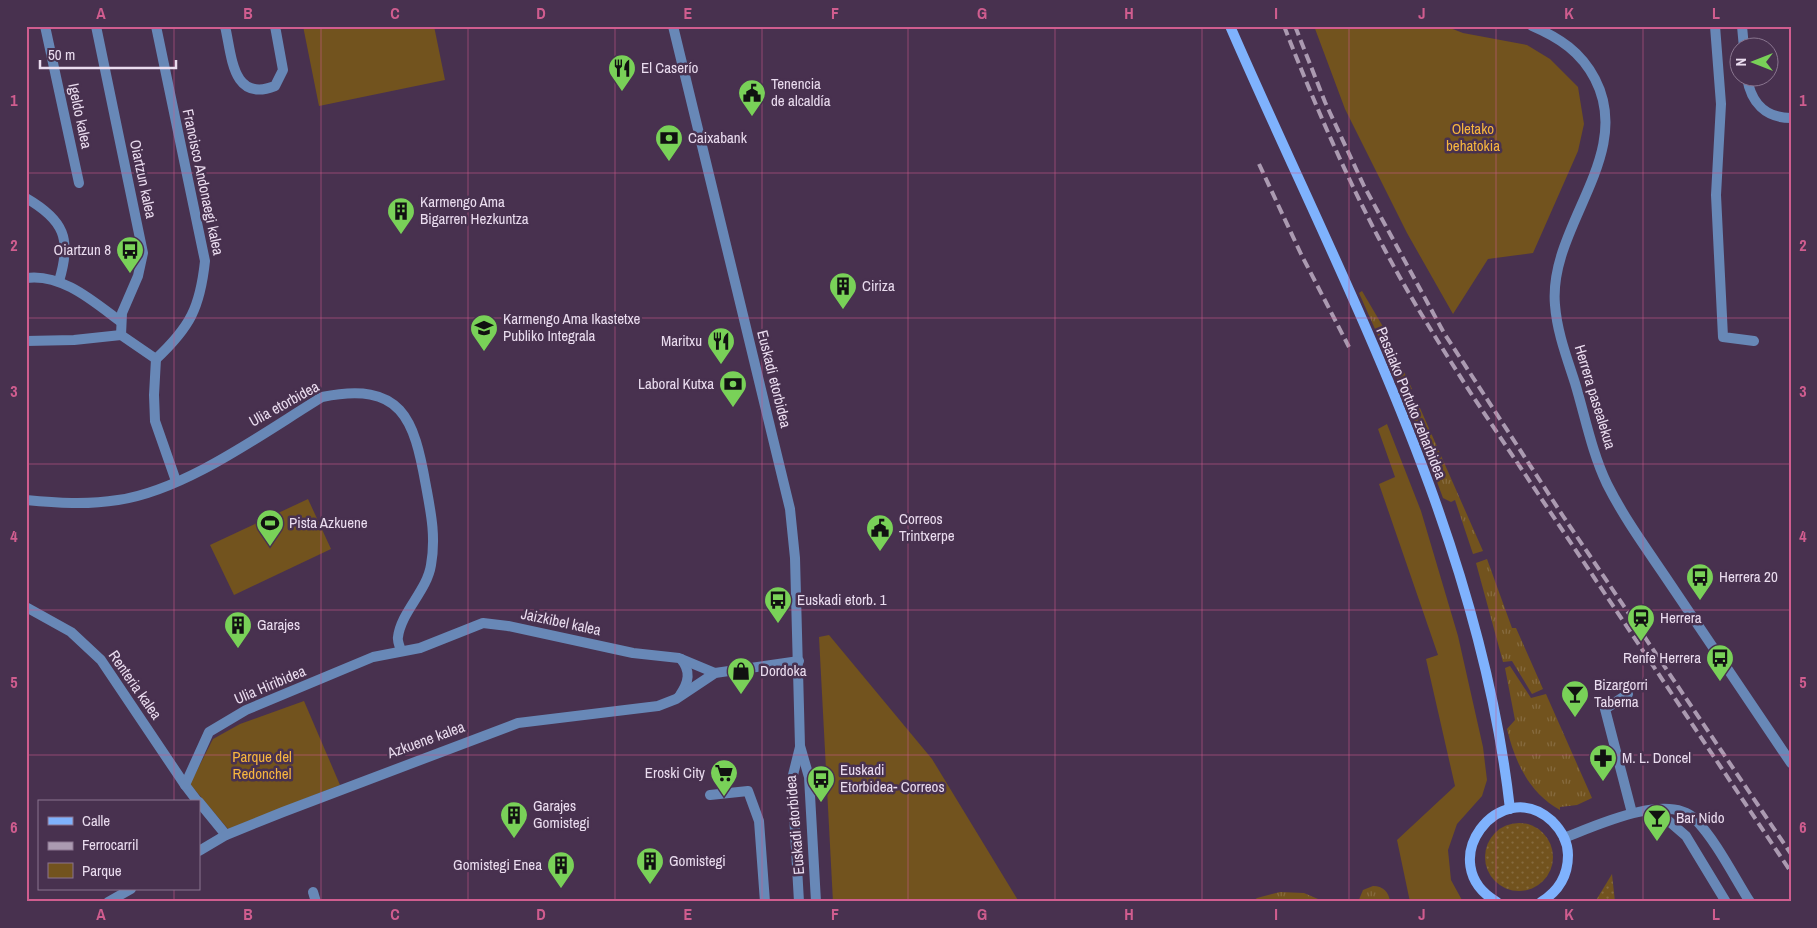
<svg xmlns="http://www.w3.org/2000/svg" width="1817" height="928" viewBox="0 0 1817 928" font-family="'Archivo Narrow',sans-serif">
<defs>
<pattern id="grass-tufts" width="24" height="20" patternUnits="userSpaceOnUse" patternTransform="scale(1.25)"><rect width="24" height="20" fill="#72531e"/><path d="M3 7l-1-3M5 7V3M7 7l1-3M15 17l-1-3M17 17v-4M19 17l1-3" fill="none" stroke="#866b3f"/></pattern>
<pattern id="garden-dots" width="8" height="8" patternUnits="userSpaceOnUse" patternTransform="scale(1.25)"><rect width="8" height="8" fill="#72531e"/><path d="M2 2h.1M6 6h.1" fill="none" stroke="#866b3f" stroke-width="1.8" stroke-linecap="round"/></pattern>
</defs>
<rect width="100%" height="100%" fill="#48314f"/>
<g fill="url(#grass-tufts)">
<path d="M1362 291 1382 325 1412 389 1403 392 1359 293Z"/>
<path d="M1420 408 1483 551 1473 554 1455 500 1451 502 1443 498 1411 412Z"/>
<path d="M1487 559 1512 628H1516L1543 689 1532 694 1512 661 1503 662 1476 563Z"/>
<path d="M1510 666 1531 698 1546 694 1592 798 1577 805 1560 807V810C1529 793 1515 762 1507 729L1515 720 1505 668Z"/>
<path d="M1373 886C1383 886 1389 892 1390 902H1358L1363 890Z"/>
<path d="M1280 892 1304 893 1325 902H1252L1257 898Z"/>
</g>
<g fill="#72531e">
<path d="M303 26H434L445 80 319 106Z"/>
<path d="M1314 26H1445L1463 33 1527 45 1550 59 1578 87 1584 124 1578 151 1533 253 1488 259 1453 314 1407 233 1345 109Z"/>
<path d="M1387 424 1421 511 1458 636 1483 747 1487 780 1482 796 1457 824 1448 850 1451 880 1463 902H1410L1397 840 1455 786 1426 659 1438 655 1379 484 1395 477 1378 429Z"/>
<path d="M308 499 331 549 234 595 210 545Z"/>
<path d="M829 635 932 759 1019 902H833L819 637Z"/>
<path d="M304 701 340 785 228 829 190 784 213 739 240 724Z"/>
</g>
<g fill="url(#garden-dots)">
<circle cx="1519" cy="857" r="34"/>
<path d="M1612 874 1615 902H1595Z"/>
</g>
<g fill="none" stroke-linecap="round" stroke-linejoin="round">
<g stroke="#6888b7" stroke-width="10">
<path d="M45 26 79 183"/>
<path d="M96 26 143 253 138 276 122 313 121 335"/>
<path d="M156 26 205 261C200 308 190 327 156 359"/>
<path d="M225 26C232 56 232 103 275 86L283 70 275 26"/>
<path d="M673 26 790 509 795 558 800 746 809 777 816 902"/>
<path d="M1715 26 1721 104 1716 195 1723 337 1754 341"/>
<path d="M26 198C64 220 72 239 59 281"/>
<path d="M26 278C62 273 94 302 121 322"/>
<path d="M26 341 74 340 121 335 156 359"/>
<path d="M156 359 154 395 155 421 176 481"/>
<path d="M26 500C57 503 87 505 118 500 186 490 263 433 322 397 402 381 414 418 426 486 431 513 436 537 431 565 427 591 401 612 398 637 397 641 400 647 401 651"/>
<path d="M26 607 71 632 101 660 185 785 198 802"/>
<path d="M1628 694 1605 709 1632 813"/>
<path d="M680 695C689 682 691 671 681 659"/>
<path d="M185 785 209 732 246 710 373 657 420 648 483 623 508 626 633 653 679 658 715 673"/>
<path d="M710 795 748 791 759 821 765 902"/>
<path d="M199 802 226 835"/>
<path d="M1656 810 1686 836 1726 902"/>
<path d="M199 851 226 835 283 812 518 723 658 706 676 699 715 673 799 661"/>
<path d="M313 892 316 902"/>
<path d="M108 902 131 889"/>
<path d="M799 902 792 779 800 747"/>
</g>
<g stroke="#6888b7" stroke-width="10">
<path d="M1532 26C1560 38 1581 52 1595 79 1635 156 1548 227 1555 305 1557 332 1567 358 1575 383 1585 416 1592 453 1607 484 1626 522 1652 556 1675 591 1714 648 1752 706 1791 763"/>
<path d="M1742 26 1744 48"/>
<path d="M1747 78C1751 102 1765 118 1791 118"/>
<path d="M1564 838C1595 826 1667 792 1695 819 1717 842 1733 875 1750 902"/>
</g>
<g stroke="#7fb2fd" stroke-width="10">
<path d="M1230 26C1340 279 1479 531 1510 809"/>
<path d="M1497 902C1431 864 1500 773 1552 821 1561 830 1568 842 1568 855 1568 876 1559 891 1541 902"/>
</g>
<g stroke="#ab9ab1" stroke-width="4" stroke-dasharray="10 5" stroke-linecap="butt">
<path d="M1284 26C1314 103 1347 179 1386 252 1412 301 1442 348 1472 395L1791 872"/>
<path d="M1295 26 1325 102 1364 186 1444 333 1563 516 1791 854"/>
<path d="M1259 164 1301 254 1349 347"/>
</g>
</g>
<path fill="none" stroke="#d05d8f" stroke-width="1" stroke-opacity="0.55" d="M174 26V802M321 26V902M468 26V902M615 26V902M762 26V902M908 26V902M1055 26V902M1202 26V902M1349 26V902M1496 26V902M1643 26V902M26 173H1791M26 318H1791M26 464H1791M26 610H1791M26 755H1791M174 889V902"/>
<defs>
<g id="restaurant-pin" transform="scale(1.4375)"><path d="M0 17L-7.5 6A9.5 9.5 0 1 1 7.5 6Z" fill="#79d158" stroke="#48314f"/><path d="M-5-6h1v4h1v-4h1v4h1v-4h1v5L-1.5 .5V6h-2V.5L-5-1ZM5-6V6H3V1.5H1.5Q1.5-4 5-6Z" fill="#111"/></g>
<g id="civic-pin" transform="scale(1.4375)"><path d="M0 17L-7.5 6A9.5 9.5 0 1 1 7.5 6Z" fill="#79d158" stroke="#48314f"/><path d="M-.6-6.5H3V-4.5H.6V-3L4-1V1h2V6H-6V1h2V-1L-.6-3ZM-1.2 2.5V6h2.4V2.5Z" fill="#111"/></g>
<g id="bank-pin" transform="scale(1.4375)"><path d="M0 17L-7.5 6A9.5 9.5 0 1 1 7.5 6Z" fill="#79d158" stroke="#48314f"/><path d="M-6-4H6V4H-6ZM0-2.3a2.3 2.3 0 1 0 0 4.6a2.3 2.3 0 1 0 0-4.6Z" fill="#111"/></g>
<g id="building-pin" transform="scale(1.4375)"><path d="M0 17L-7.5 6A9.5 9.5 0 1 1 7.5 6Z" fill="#79d158" stroke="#48314f"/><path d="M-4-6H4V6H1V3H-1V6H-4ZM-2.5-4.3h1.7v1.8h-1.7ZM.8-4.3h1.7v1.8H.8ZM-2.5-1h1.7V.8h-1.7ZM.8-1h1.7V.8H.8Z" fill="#111"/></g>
<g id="bus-pin" transform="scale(1.4375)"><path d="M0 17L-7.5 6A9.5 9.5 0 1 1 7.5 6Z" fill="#79d158" stroke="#48314f"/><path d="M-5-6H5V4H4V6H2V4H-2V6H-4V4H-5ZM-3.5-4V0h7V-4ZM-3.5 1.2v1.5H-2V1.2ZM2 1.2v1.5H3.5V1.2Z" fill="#111"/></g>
<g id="school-pin" transform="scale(1.4375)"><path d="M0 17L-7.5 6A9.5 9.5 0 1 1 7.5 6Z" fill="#79d158" stroke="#48314f"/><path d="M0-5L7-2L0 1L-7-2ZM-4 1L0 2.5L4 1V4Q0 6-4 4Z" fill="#111"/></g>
<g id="stadium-pin" transform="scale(1.4375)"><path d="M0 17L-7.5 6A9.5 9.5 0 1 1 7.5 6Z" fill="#79d158" stroke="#48314f"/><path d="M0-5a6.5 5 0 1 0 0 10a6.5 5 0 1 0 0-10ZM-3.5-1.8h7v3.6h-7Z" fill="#111"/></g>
<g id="station-pin" transform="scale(1.4375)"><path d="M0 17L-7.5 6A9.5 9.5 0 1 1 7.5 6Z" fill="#79d158" stroke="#48314f"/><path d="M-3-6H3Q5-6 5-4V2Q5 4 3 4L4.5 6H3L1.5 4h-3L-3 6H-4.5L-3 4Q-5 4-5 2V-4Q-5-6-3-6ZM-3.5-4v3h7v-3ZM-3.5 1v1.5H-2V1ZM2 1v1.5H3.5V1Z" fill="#111"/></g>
<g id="shop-pin" transform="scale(1.4375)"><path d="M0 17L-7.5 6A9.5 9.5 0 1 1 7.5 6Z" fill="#79d158" stroke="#48314f"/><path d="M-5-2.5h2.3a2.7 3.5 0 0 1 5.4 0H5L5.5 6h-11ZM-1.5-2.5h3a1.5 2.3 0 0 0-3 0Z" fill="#111"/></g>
<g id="bar-pin" transform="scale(1.4375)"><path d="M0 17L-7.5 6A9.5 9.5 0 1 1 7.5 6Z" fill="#79d158" stroke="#48314f"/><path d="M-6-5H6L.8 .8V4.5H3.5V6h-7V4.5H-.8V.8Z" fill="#111"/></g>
<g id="pharmacy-pin" transform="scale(1.4375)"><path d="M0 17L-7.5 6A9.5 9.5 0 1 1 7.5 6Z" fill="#79d158" stroke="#48314f"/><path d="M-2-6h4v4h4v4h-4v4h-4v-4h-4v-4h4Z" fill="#111"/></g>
<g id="supermarket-pin" transform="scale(1.4375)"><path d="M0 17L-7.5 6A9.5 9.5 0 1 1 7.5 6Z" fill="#79d158" stroke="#48314f"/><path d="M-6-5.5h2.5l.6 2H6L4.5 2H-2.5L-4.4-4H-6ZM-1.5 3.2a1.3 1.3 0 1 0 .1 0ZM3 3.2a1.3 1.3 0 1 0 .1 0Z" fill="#111"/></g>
</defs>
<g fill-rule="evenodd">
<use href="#restaurant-pin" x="622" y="68"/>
<use href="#civic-pin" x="752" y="93"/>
<use href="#bank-pin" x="669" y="138"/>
<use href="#building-pin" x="401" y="211"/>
<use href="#bus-pin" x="130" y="250"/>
<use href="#building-pin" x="843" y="286"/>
<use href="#school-pin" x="484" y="328"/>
<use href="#restaurant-pin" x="721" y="341"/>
<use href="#bank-pin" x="733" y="384"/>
<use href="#stadium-pin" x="270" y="523"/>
<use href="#civic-pin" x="880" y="528"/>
<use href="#bus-pin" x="1700" y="577"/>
<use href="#bus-pin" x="778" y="600"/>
<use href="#station-pin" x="1641" y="618"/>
<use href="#building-pin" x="238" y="625"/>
<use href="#bus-pin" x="1720" y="658"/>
<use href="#shop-pin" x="741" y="671"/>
<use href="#bar-pin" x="1575" y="694"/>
<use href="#pharmacy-pin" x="1603" y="758"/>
<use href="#supermarket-pin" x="724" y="773"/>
<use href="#bus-pin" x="821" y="779"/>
<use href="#building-pin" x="514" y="815"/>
<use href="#bar-pin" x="1657" y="818"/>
<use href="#building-pin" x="650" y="861"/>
<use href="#building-pin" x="561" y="865"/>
</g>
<g text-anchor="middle" stroke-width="5" stroke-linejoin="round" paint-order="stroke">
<g font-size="15" fill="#eadcef" stroke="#48314f" text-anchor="start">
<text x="641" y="73">El Caserío</text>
<text x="771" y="89">Tenencia<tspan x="771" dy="17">de alcaldía</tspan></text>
<text x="688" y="143">Caixabank</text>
<text x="420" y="207">Karmengo Ama<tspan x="420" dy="17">Bigarren Hezkuntza</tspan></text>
<text x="111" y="255" text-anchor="end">Oiartzun 8</text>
<text x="862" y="291">Ciriza</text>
<text x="503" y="324">Karmengo Ama Ikastetxe<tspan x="503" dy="17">Publiko Integrala</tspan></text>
<text x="702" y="346" text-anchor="end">Maritxu</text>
<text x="714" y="389" text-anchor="end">Laboral Kutxa</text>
<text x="899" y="524">Correos<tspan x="899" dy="17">Trintxerpe</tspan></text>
<text x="289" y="528">Pista Azkuene</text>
<text x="1719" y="582">Herrera 20</text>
<text x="797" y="605">Euskadi etorb. 1</text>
<text x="1660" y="623">Herrera</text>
<text x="257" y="630">Garajes</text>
<text x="1701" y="663" text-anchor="end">Renfe Herrera</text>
<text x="760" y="676">Dordoka</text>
<text x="1594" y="690">Bizargorri<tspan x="1594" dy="17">Taberna</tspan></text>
<text x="1622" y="763">M. L. Doncel</text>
<text x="840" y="775">Euskadi<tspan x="840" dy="17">Etorbidea- Correos</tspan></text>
<text x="705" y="778" text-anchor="end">Eroski City</text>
<text x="533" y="811">Garajes<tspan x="533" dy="17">Gomistegi</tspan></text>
<text x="1676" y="823">Bar Nido</text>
<text x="669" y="866">Gomistegi</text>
<text x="542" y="870" text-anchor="end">Gomistegi Enea</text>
</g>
<g font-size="15" fill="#eadcef" stroke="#48314f">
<text transform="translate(80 116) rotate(78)" y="5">Igeldo kalea</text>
<text transform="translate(143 179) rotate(78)" y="5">Oiartzun kalea</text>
<text transform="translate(203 182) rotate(78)" y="5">Francisco Andonaegi kalea</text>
<text transform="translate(774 379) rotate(76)" y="5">Euskadi etorbidea</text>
<text transform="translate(1595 397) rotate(73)" y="5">Herrera pasealekua</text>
<text transform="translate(1411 403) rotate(68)" y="5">Pasaiako Portuko zeharbidea</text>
<text transform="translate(284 404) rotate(-29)" y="5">Ulia etorbidea</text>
<text transform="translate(561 622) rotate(12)" y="5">Jaizkibel kalea</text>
<text transform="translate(135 685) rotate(55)" y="5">Renteria kalea</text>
<text transform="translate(270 685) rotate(-23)" y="5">Ulia Hiribidea</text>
<text transform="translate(426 740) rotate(-20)" y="5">Azkuene kalea</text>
<text transform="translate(795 825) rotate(-95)" y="5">Euskadi etorbidea</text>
</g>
<g font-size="15" fill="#f8b63e" stroke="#48314f">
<text x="1473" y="134">Oletako<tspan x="1473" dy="17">behatokia</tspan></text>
<text x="262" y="762">Parque del<tspan x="262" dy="17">Redonchel</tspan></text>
</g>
</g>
<rect width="1817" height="928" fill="none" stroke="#48314f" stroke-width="55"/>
<rect x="38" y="800" width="162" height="90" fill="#48314f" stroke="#89758f"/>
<rect x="48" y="817" width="25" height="8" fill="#7fb2fd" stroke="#89758f"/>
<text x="82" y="826" font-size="15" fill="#eadcef">Calle</text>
<rect x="48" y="842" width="25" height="8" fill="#ab9ab1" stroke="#89758f"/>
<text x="82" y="850" font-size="15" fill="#eadcef">Ferrocarril</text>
<rect x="48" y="863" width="25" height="15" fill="#72531e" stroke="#89758f"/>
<text x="82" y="876" font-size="15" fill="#eadcef">Parque</text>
<g transform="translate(1754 62) rotate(270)"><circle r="24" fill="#48314f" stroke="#89758f"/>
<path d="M0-4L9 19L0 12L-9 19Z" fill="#79d158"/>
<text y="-8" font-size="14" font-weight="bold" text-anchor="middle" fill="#eadcef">N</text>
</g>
<path d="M40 60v8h136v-8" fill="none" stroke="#eadcef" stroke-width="2.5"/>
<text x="48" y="60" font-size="15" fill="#eadcef" stroke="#48314f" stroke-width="4" paint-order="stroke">50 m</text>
<rect x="28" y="28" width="1762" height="872" fill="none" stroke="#d05d8f" stroke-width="2"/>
<g font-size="16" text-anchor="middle" font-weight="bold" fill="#d05d8f">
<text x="101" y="19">A</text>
<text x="248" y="19">B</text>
<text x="395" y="19">C</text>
<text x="541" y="19">D</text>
<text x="688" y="19">E</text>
<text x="835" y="19">F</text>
<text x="982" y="19">G</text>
<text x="1129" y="19">H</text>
<text x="1276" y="19">I</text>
<text x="1422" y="19">J</text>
<text x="1569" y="19">K</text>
<text x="1716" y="19">L</text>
<text x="14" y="106">1</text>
<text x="1803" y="106">1</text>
<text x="14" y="251">2</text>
<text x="1803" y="251">2</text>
<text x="14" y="397">3</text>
<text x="1803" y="397">3</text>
<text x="14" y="542">4</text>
<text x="1803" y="542">4</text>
<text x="14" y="688">5</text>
<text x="1803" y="688">5</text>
<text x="14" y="833">6</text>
<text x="1803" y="833">6</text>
<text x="101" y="920">A</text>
<text x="248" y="920">B</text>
<text x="395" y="920">C</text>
<text x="541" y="920">D</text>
<text x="688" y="920">E</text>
<text x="835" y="920">F</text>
<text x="982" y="920">G</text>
<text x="1129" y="920">H</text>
<text x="1276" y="920">I</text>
<text x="1422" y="920">J</text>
<text x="1569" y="920">K</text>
<text x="1716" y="920">L</text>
</g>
</svg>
